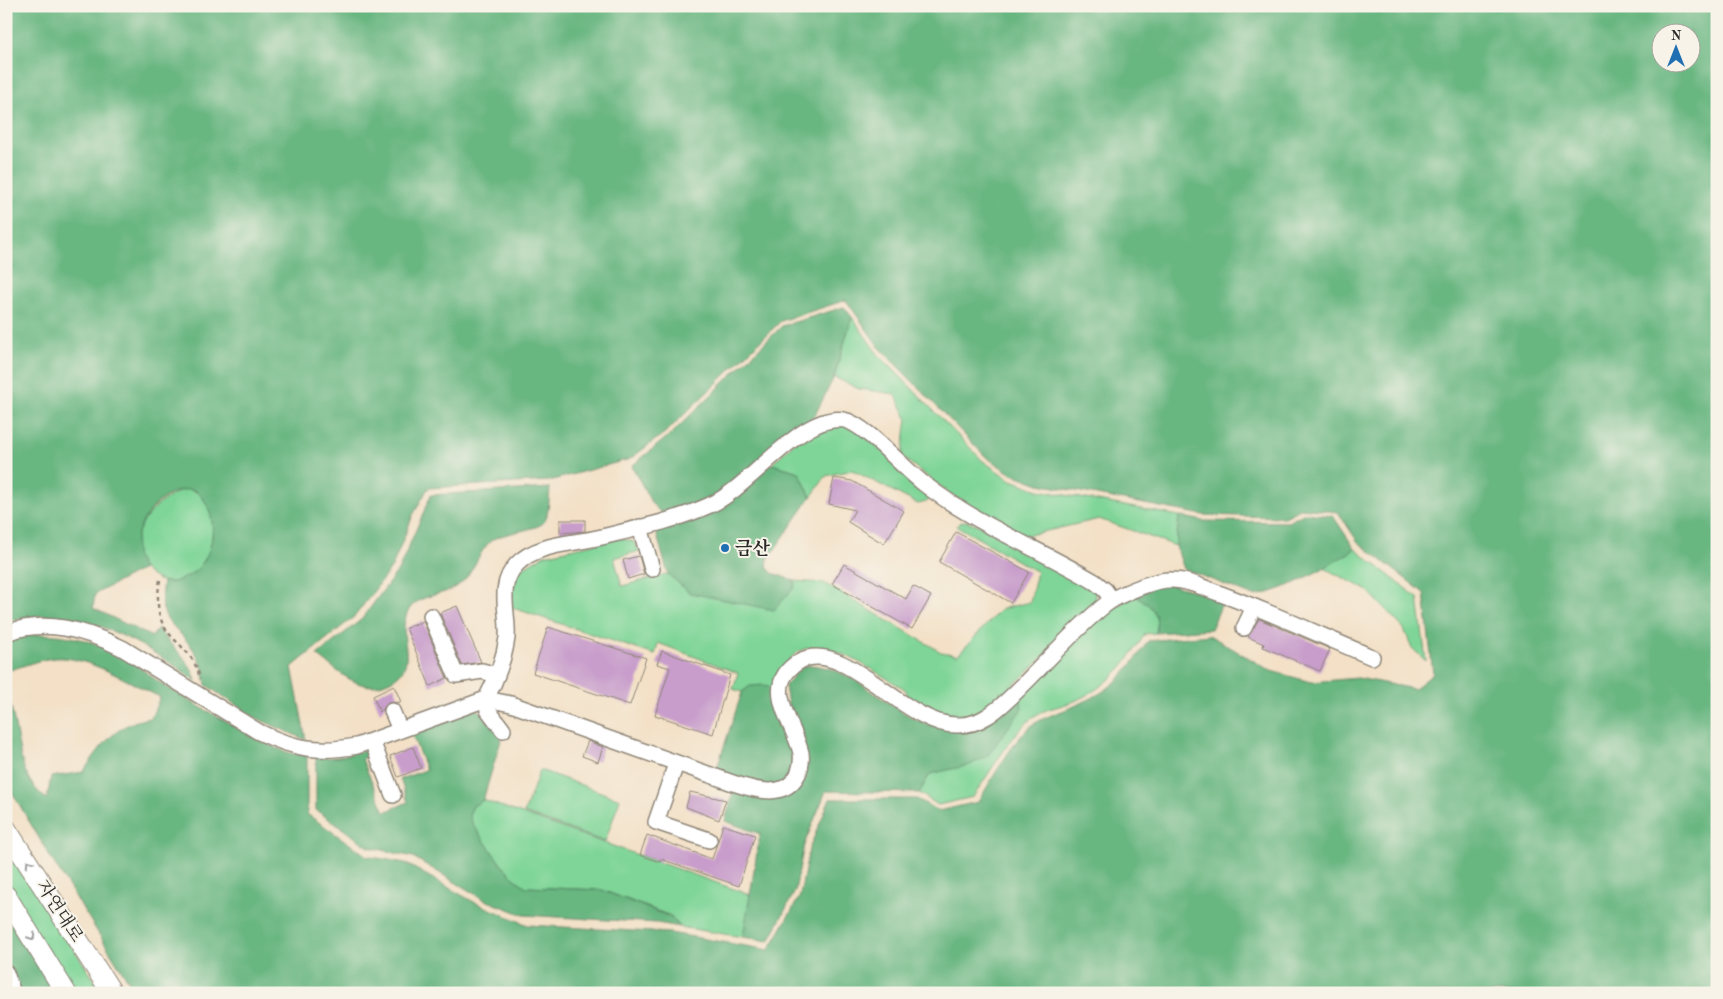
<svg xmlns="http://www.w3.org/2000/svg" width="1723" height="999" viewBox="0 0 1723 999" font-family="'Old Standard TT','Noto Serif KR',serif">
<rect width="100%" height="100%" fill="#f7f3e8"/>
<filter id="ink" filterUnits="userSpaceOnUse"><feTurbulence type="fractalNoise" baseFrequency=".02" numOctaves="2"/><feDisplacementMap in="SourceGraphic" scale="10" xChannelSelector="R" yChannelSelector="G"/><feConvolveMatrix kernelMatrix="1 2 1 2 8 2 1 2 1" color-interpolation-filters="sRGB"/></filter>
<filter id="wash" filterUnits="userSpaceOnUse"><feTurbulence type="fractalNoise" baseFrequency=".0096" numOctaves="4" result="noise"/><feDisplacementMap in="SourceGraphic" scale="20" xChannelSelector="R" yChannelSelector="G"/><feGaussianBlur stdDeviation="1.12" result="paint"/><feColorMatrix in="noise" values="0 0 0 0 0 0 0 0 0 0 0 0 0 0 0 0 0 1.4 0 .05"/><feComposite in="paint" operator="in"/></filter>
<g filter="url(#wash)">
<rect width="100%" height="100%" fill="#f3e0c6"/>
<g fill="#7fd598" stroke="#558062">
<path d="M852 317 877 353 983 461 1009 479 1038 490 1179 516 1176 546 1099 519 1025 536 956 498 902 457 907 418 895 394 859 389 834 377Z"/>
<path d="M829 424 855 427 935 495 926 502 918 504 852 470 826 476 811 497 799 472 772 464 794 443Z"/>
<path d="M188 489C216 494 217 538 206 558 202 567 193 574 184 578 175 583 164 584 155 578 110 552 151 497 188 489Z"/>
<path d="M966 521 976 524 1090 584C1098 595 1097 602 1090 613L983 714 949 720 911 701 905 689C862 666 795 609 777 688 763 685 753 683 742 692L733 689 738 673 658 643 655 655 510 607 509 594 519 570 544 555 620 538 634 542 640 551 614 558 622 586 668 574 690 593 794 588 795 581 824 583 941 652 958 655 1001 609 1030 602 1037 572 957 526 960 522Z"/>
<path d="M1355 549 1418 598 1426 661 1412 648 1404 629 1367 590 1324 568Z"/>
<path d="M1135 595C1152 606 1159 612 1156 633L1145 634C1125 666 1111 684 1075 701 1063 706 1047 708 1036 715 1015 728 988 776 973 797L938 805 919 793 930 774 948 769 1094 620Z"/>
<path d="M540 770 620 799 605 842 524 813Z"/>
<path d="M483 800 751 895 743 937 680 927 671 916 602 890 526 887 515 879 500 863 473 825 469 814 473 806Z"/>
<path d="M6 847 103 993H74L6 884Z"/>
</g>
<g fill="#67b680" stroke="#497056" fill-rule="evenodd">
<path d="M6 6H1717V993H136L49 855 6 782V689C10 703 14 717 16 731 22 760 22 780 47 799L51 777 83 772C101 746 117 722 151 718L160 697C132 684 86 655 55 658 39 659 22 667 6 671V641C41 627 89 637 121 655 136 664 150 676 165 686 187 700 211 713 234 726 257 739 281 754 307 756V814L367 856 405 863 474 902 528 925 670 933 769 950 800 896 809 849 830 799H917L938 811 978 802C992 780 1015 735 1037 722 1047 716 1061 712 1072 707 1113 690 1124 677 1148 641L1209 635 1271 671 1311 682 1358 678 1414 689 1433 674 1424 593 1358 542 1338 512 1302 508 1285 517 1203 515 1039 484 1010 473 986 457 879 347 846 300 781 321 666 432 630 459 549 481 428 488 413 515 392 567 355 616 292 667 306 740 254 717 206 685C204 671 201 660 193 649 172 620 157 622 163 581 171 584 178 581 186 577 217 562 222 512 195 490 166 484 132 523 136 551 136 558 140 564 143 569L95 594 93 608 152 637 158 628C170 647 191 659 196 681 154 650 91 611 36 616 26 617 16 620 6 622ZM1660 32H1690V62H1660Z"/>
<path d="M844 307 852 317 834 377 815 415 803 428 720 495 674 512H660L652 504 632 466 671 434 782 326Z"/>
<path d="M772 464 799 472 811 497 768 559 767 567 772 573 795 581 794 588 774 610 690 593 668 574 655 528Z"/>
<path d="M550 488C549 497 549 513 545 521 540 530 504 532 492 540 476 553 475 575 456 587 442 596 422 594 411 607 390 634 428 668 383 684 358 693 335 668 317 655L362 619 399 569 431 495Z"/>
<path d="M1305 513 1333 516 1355 549C1326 567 1288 591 1254 596L1184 569 1176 546 1179 516 1203 521 1288 522Z"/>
<path d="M1165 583 1224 599 1211 629 1156 633C1159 612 1152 606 1135 595Z"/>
<path d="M810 665C854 668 882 705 922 722 931 726 942 728 951 730L1017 697 1021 699 1022 709 988 755 970 765 930 774 919 793 826 791 804 845 795 891 769 941 743 937 760 834 725 821 734 790 800 781 785 686 800 668Z"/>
<path d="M764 685 777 688 793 739 797 769 777 787 715 774 742 692 750 686Z"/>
<path d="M475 709 480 711 502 737 483 800 473 806 469 814 473 825 500 863 515 879 526 887 602 890 671 917 680 927 657 923 524 915 485 900 413 857 369 847 316 810V758L338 757 365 750 369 752V756L362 759 385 812 408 802 400 779 426 770 411 732Z"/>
<path d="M6 914 55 993H19L15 979 6 966Z"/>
</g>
<g id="blocks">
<g fill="#c89dcb">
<path d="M834 478 852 481 904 511 884 544 848 522 855 510 829 504Z"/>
<path d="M560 520H585V531L560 533Z"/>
<path d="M956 532 1029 572 1011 603 939 562Z"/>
<path d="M639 556 644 574 628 579 623 560Z"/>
<path d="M844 564 906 599 913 586 931 596 912 629 832 584Z"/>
<path d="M457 606 481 662 462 665 440 613Z"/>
<path d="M1259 619 1330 649 1320 671 1263 647 1264 644 1248 637Z"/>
<path d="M423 621 447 678 430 686 406 628Z"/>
<path d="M548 627 646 658 630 705 533 673Z"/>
<path d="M662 651 730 675 713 734 655 715 670 668 657 664Z"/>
<path d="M394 686 401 702 388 703 380 712 373 696Z"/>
<path d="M588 741 603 747 598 762 582 756Z"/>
<path d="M413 747 421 768 398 777 390 756Z"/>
<path d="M690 792 726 800 719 820 686 807Z"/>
<path d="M723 825 755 835 739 886 661 859 660 862 640 855 647 835 712 859Z"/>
</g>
</g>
</g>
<g filter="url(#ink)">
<use href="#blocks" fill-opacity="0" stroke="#8f8678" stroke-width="1"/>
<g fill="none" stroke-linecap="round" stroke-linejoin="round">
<g stroke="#8f8678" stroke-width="18">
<g id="minor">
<path d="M640 527 652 569"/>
<path d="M431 616 456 675 482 671 497 675"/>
<path d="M1244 628 1254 607"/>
<path d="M6 633C46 618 85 630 122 648L259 732C294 749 319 753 357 746L486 699 511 704 733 783C754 790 785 800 798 774 801 767 802 760 801 753 794 722 759 685 800 661 845 637 906 727 958 725 967 725 978 722 986 717 1001 708 1013 695 1025 683 1051 657 1076 628 1105 605 1116 596 1130 591 1143 586 1152 583 1162 579 1172 580 1189 580 1206 589 1221 594 1273 613 1322 636 1372 657"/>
<path d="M486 699C496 680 504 660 507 638 509 612 496 586 517 564 536 544 571 544 597 538 634 529 675 521 710 505 750 488 802 412 844 420 865 424 903 468 923 483 975 524 1038 548 1095 582L1105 590 1112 600"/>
<path d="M486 699 488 710 503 730"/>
<path d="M392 711 400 730"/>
<path d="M372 741 393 795"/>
<path d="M676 764 656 822 709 840"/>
<path d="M6 973 13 993"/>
</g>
</g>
<g stroke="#8f8678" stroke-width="22">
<g id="major">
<path d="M6 829 112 993"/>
<path d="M6 896 66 993"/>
</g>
</g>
<path stroke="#8f8678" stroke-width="2.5" stroke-dasharray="4 4" stroke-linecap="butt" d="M160 580C148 644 191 635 200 679"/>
<use href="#minor" stroke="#fff" stroke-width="15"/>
<use href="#major" stroke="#fff" stroke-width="20"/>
</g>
<defs><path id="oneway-chevron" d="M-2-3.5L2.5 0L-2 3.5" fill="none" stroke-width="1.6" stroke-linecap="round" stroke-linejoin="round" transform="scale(1.25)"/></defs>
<g stroke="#a0a0a0">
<use href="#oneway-chevron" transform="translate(29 863) rotate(-124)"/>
<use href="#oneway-chevron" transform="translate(32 937) rotate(58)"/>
</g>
</g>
<circle fill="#1f6fb2" stroke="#f7f3e8" stroke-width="2" cx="725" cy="548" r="5"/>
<g text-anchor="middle" stroke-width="4" stroke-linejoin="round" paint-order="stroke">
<g font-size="18" font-weight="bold" fill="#2b2b2b" stroke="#f7f3e8" text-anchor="start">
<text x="735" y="554">금산</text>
</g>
<g font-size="18" fill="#2b2b2b" stroke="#f7f3e8">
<text transform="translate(60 911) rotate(57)" y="6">자연대로</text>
</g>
</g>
<rect width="1723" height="999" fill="none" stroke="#f7f3e8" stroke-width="25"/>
<g transform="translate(1676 48)"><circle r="24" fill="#f7f3e8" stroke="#a5a39c"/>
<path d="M0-4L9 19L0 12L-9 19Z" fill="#1f6fb2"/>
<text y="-8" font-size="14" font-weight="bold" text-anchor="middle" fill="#2b2b2b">N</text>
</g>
</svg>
